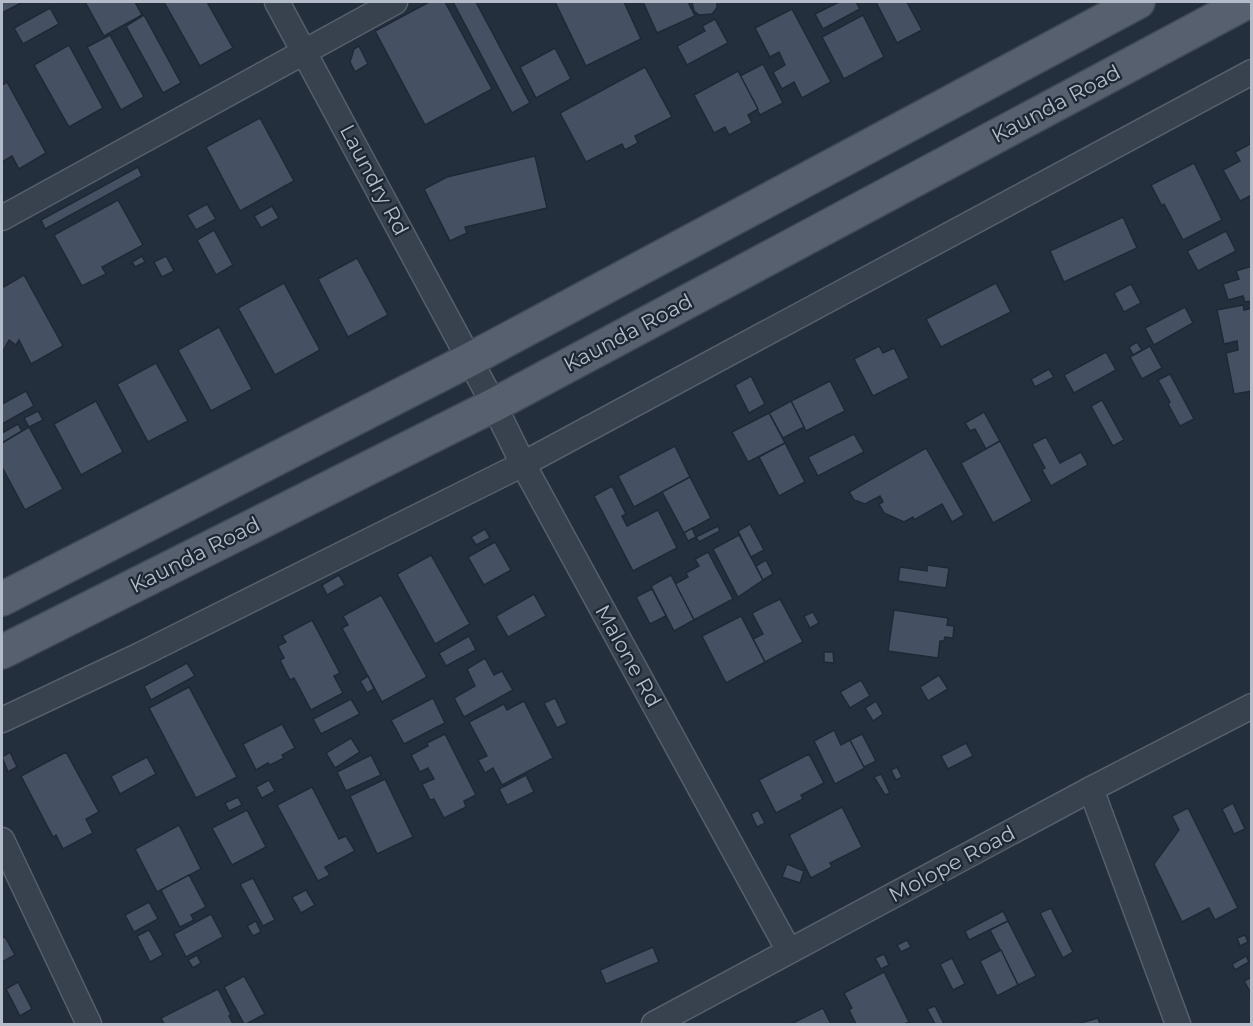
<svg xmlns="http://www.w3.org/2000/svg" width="1253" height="1026" viewBox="0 0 1253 1026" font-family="Montserrat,sans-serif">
<rect width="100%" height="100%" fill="#242f3e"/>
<g fill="#455162" stroke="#1f2835" stroke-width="1.5">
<path d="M2 2H23L2 13Z"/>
<path d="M85 2H135L142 15 104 36Z"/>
<path d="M164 2H207L233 48 200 66Z"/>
<path d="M429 2H445L492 89 425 125 375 31Z"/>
<path d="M453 2H476L530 103 512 113Z"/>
<path d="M555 2H624L641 39 586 66Z"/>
<path d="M643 2H688L695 16 657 33Z"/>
<path d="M692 2H717V8L712 14 699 15 694 11Z"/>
<path d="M839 2H856L860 9 823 29 815 14Z"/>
<path d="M876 2H907L922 30 897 43Z"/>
<path d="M50 8 59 24 23 44 14 28Z"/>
<path d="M792 9 831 82 802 98 794 82 782 89 773 72 785 65 779 52 770 57 755 28Z"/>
<path d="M144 15 181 83 163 93 126 26Z"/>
<path d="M863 15 884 57 844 79 822 37Z"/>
<path d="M715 19 728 43 687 65 677 46 705 31 702 26Z"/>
<path d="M110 35 144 97 121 110 87 47Z"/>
<path d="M69 45 103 108 69 127 34 65Z"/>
<path d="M359 46 368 64 355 72 350 62 354 49Z"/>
<path d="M555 48 571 79 536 98 520 67Z"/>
<path d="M763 64 783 103 760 115 740 76Z"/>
<path d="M645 67 672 117 635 136 638 143 625 150 622 144 586 162 560 113Z"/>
<path d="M738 71 758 109 748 115 752 123 729 135 725 127 714 133 694 95Z"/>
<path d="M7 82 46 153 19 169 12 156 2 162V85Z"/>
<path d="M260 118 294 181 240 211 206 147Z"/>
<path d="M1252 143V195L1240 201 1223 170 1240 161 1235 152Z"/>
<path d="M535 156 547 208 465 227 467 233 450 241 424 189 447 177Z"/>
<path d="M1194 163 1222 220 1183 240 1164 204 1162 206 1151 185Z"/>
<path d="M138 167 142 176 45 229 41 220Z"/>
<path d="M118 200 143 245 102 267 106 274 82 286 54 235Z"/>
<path d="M207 204 216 219 196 230 187 215Z"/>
<path d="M272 206 279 218 261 228 254 216Z"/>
<path d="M1123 217 1137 248 1064 282 1050 251Z"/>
<path d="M214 230 233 265 216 275 197 240Z"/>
<path d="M1226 231 1236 251 1198 271 1187 251Z"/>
<path d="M142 256 145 262 135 267 132 262Z"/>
<path d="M166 256 174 271 162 277 154 262Z"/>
<path d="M357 258 388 315 348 337 318 279Z"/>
<path d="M1252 266V301L1245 302 1243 296 1228 300 1223 284 1239 279 1236 271Z"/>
<path d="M24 275 63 346 31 364 19 340 16 345 9 340 2 353V286L4 287Z"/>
<path d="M284 283 320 350 275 375 238 308Z"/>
<path d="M996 283 1011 312 941 347 926 319Z"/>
<path d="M1131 284 1141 303 1124 312 1114 293Z"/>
<path d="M1243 305 1244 310 1252 308V391L1234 394 1226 353 1238 350 1237 341 1224 344 1217 310Z"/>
<path d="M1185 307 1193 323 1154 345 1145 328Z"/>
<path d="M219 327 252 389 211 411 178 350Z"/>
<path d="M1137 342 1142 350 1133 355 1129 347Z"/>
<path d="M879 346 883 353 894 348 909 378 873 396 854 359Z"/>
<path d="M1150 346 1162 368 1142 379 1130 357Z"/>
<path d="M1106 352 1116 370 1074 393 1064 375Z"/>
<path d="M156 363 188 421 148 442 117 384Z"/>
<path d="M1049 369 1054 377 1035 387 1031 379Z"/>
<path d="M1170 374 1194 419 1180 426 1168 404 1170 402 1158 380Z"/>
<path d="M751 376 765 404 749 413 735 385Z"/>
<path d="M830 381 845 411 806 431 791 401Z"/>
<path d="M26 391 34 406 2 424V404Z"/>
<path d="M1102 400 1124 440 1113 446 1091 406Z"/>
<path d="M96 401 123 452 81 475 54 424Z"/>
<path d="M791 401 804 427 783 438 769 413Z"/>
<path d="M38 411 43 420 29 427 24 418Z"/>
<path d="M984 412 1000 441 986 449 975 429 970 431 965 423Z"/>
<path d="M769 413 785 443 748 462 732 432Z"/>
<path d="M18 424 22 431 2 443V433Z"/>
<path d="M29 427 63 489 25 510 2 467V443Z"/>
<path d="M854 434 864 452 818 476 808 457Z"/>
<path d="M1046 437 1060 463 1081 452 1088 465 1051 486 1042 470 1045 468 1032 444Z"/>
<path d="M1000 441 1032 501 993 523 961 463Z"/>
<path d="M785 443 805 482 779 496 759 457Z"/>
<path d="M675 446 690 477 634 507 618 476Z"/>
<path d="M926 448 964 515 952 522 942 504 914 520 913 517 904 522 884 513 879 504 883 502 880 496 865 504 854 500 849 492Z"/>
<path d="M690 477 711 518 684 533 662 492Z"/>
<path d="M612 486 626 514 622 516 627 526 658 510 677 548 633 571 594 496Z"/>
<path d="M750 524 764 550 751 557 738 531Z"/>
<path d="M718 526 720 531 699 542 696 537Z"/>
<path d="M692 528 696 537 688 541 684 533Z"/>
<path d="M485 529 490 538 476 545 471 537Z"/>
<path d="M739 535 763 580 738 597 713 549Z"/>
<path d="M495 542 511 570 484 585 468 557Z"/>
<path d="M708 552 733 599 694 620 675 584 688 577 686 573 699 566 695 559Z"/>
<path d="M431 555 470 624 435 644 397 574Z"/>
<path d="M766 560 773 574 763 580 756 566Z"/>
<path d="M927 565 949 568 946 588 898 581 900 567 927 571Z"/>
<path d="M339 575 345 585 327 595 322 585Z"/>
<path d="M671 575 694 620 674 631 651 586Z"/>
<path d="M652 589 666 616 650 624 636 597Z"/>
<path d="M534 594 546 616 508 637 496 616Z"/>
<path d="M381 595 427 677 382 702 342 628 348 625 343 616Z"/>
<path d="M780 599 803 642 765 662 753 639 763 634 752 613Z"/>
<path d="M894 610 948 618 947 625 954 626 953 638 945 637 944 641H940L938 658 888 651Z"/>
<path d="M813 612 819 623 810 628 804 616Z"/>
<path d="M741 616 765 662 726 683 702 636Z"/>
<path d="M312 620 340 673 334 676 343 693 311 710 294 678 290 680 280 660 284 658 278 646 286 642 282 636Z"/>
<path d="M469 636 476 650 446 666 439 653Z"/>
<path d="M824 652H833L834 663 824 662Z"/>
<path d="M485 658 494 675 502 671 513 690 464 717 454 698 475 686 467 669Z"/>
<path d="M187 663 195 676 151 700 144 686Z"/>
<path d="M939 675 948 689 928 701 920 687Z"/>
<path d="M368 676 374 689 367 693 360 681Z"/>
<path d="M861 680 870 696 850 708 840 692Z"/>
<path d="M189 687 237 777 196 798 149 708Z"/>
<path d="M433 698 445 723 404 744 391 720Z"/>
<path d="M555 698 567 723 557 728 544 703Z"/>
<path d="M351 699 360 714 321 734 313 719Z"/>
<path d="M524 701 553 758 502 785 493 768 485 773 478 760 487 756 469 722 504 704 507 710Z"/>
<path d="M876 701 883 714 873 721 865 708Z"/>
<path d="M282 724 295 748 282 755 284 758 270 765 268 763 256 770 243 744Z"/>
<path d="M834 730 841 745 850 740 865 768 835 784 814 741Z"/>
<path d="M445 734 476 795 464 801 466 807 444 818 434 799 430 800 422 784 434 779 428 768 420 772 411 755 428 746 427 743Z"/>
<path d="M862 734 876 761 864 767 850 740Z"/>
<path d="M351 738 360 752 335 768 326 753Z"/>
<path d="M966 743 973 756 948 769 941 756Z"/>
<path d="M10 752 17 767 8 772 2 757Z"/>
<path d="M66 752 99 812 86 819 93 833 63 849 56 835 53 837 21 776Z"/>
<path d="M809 754 824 783 801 795 803 799 776 813 759 780Z"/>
<path d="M371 755 381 775 346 791 337 772Z"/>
<path d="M147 757 156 774 120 794 111 776Z"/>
<path d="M897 767 902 777 896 780 891 770Z"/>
<path d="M881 774 890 793 885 795 874 777Z"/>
<path d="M526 775 534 792 507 805 499 789Z"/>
<path d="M385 779 413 837 377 854 350 796Z"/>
<path d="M269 780 275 791 262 798 256 787Z"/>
<path d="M312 787 339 839 346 836 355 851 325 867 330 875 318 881 277 805Z"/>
<path d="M238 797 242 805 229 811 225 803Z"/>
<path d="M1233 803 1245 829 1234 834 1222 809Z"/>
<path d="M842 807 862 847 830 863 832 867 811 878 789 835Z"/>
<path d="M1188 808 1238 908 1215 920 1209 908 1182 922 1154 864 1179 830 1172 816Z"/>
<path d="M247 810 266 847 232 865 212 828Z"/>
<path d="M758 810 765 823 757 827 751 814Z"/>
<path d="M179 825 201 869 157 892 135 849Z"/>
<path d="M787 864 804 871 800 883 782 877Z"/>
<path d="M189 875 206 907 191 915 194 920 180 927 161 890Z"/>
<path d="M253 878 275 920 263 926 240 884Z"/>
<path d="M306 890 315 905 301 913 292 897Z"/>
<path d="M149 902 158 919 134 932 125 915Z"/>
<path d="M1051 908 1073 952 1063 958 1040 913Z"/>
<path d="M1003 911 1008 921 969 940 965 931Z"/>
<path d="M211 914 223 937 186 957 174 934Z"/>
<path d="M256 921 261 932 253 936 247 926Z"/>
<path d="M1008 921 1036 976 1018 985 990 930Z"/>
<path d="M149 930 163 955 150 962 137 936Z"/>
<path d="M1245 935 1248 942 1240 946 1237 938Z"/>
<path d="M5 937 15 955 2 962V938Z"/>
<path d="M907 940 911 947 901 952 897 945Z"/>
<path d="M653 947 659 962 606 984 600 970Z"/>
<path d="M1001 950 1018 985 997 996 980 961Z"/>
<path d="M884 954 889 965 881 969 875 958Z"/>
<path d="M197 955 201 963 193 968 188 960Z"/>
<path d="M1246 956 1249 962 1235 970 1232 964Z"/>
<path d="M952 958 965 984 953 990 940 964Z"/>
<path d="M884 972 909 1022 904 1024H856L849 1010 852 1008 844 993Z"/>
<path d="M244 976 265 1014 246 1024H244L224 987Z"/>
<path d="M1252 977V995L1244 981Z"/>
<path d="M18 982 32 1009 20 1016 6 989Z"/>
<path d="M218 989 231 1015 229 1016 233 1024H164L161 1018Z"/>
<path d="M935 1006 944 1024H935L927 1009Z"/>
<path d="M823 1008 831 1024H791Z"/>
<path d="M1098 1018 1100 1024H1077Z"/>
</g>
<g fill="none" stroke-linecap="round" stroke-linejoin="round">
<g stroke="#565f6c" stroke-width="27">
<g id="minor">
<path d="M277 2 494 405 523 464 789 951"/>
<path d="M2 218 395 2"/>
<path d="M2 720 140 655 523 464 1252 72"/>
<path d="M1091 789 1178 1024"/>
<path d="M2 840 89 1024"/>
<path d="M654 1024 1091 789 1252 706"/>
</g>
</g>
<g stroke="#414a57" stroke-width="36">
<g id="primary">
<path d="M2 599 469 360 1138 2"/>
<path d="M2 652 494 405 1247 2"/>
</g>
</g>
<use href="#minor" stroke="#38414e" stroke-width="24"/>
<use href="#primary" stroke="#56606e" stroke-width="33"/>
</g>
<g text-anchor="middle" stroke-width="4.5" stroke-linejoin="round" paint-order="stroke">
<g font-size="21" fill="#b4bcc9" stroke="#1d2633">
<text transform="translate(1056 104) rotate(-28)" y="7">Kaunda Road</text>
<text transform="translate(374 180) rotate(62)" y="7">Laundry Rd</text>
<text transform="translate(628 333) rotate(-28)" y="7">Kaunda Road</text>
<text transform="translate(195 555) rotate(-27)" y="7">Kaunda Road</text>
<text transform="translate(628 656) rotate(61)" y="7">Malone Rd</text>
<text transform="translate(952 864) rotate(-28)" y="7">Molope Road</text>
</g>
</g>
<rect width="1253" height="1026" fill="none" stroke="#b4bcc9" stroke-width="6"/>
</svg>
